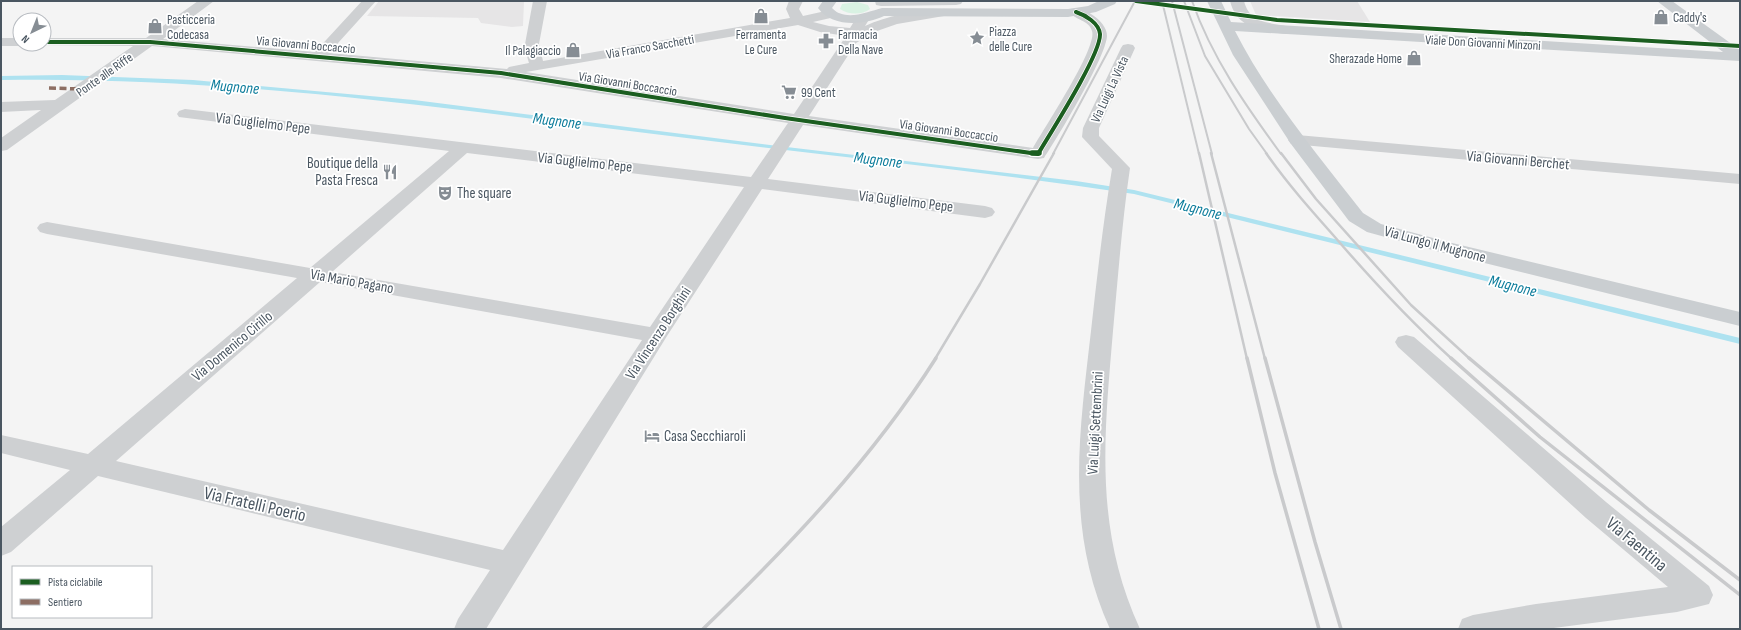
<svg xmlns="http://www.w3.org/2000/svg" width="1741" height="630" viewBox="0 0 1741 630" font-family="'Sofia Sans Condensed',sans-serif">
<rect width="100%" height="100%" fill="#f4f4f4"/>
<g fill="#e6e5e6">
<path d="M379 1H524L523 26 512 27 481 23 478 18 367 16Z"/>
<path d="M1250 1H1357L1370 22 1256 15Z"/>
</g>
<path fill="#d9f2e3" d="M857 2 868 5 870 9C862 15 849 15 840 9L842 4Z"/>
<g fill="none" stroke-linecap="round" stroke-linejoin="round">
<path fill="#aee2f0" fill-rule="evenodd" d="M62 75 193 80 414 100 778 146 1076 181 1134 190 1740 338V344L1134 194C978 170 819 155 662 135 443 108 223 76 1 80V76Z"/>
<g fill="#ced0d2" fill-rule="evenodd">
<path d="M198 1H214L163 39 315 52 362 1H376L329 53 507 69 509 67 529 63 525 50V44L533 1H547L539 44 543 61 790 18 786 9 789 1H803L799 9 803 16 830 10 835 11 837 14 835 17 813 22 829 26 850 28 858 15H868L870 18 865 26C888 15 914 12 939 9L944 10 946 13 944 16 897 24 877 31 856 43 809 116 1033 148C1043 130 1098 47 1092 31 1089 20 1075 20 1069 12L1071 9C1079 7 1087 11 1094 16 1100 20 1107 28 1107 36 1106 57 1058 137 1044 158L1038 159 803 125 768 179 985 206 992 208 995 212 992 216 985 218 762 189 667 336 486 629H454L458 619 490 570 98 476 11 552 1 556V527L70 470 1 453V435L88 454 297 278 47 234 40 232 37 228 40 224 47 222 310 268 449 151 179 117 177 114 179 111 185 109 751 177 788 123 501 78 152 46 7 150 1 151V138L41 110 1 112V102L55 100 133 46 39 45 38 44H44V38H146ZM798 25 820 32 846 36 794 114 526 72ZM467 153 744 187 650 327 332 272ZM320 282 642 340 503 550 116 461Z"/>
<path d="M875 1H963L961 4 956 5 881 6 876 5Z"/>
<path d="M1230 1H1244C1250 25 1271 22 1291 27L1293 30 1291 33 1286 34C1262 31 1237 29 1230 1Z"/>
<path d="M1 38H20V44H26L20 46H1Z"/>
<path d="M1128 44 1133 45 1135 48 1099 128V136L1130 168C1122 222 1118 277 1113 331 1104 437 1094 529 1140 629H1110C1065 530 1079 435 1091 331 1097 277 1103 223 1112 169L1082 137 1083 128 1121 48 1123 45Z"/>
<path d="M1297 135 1740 174V184L1291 144 1288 140 1291 136Z"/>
<path d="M1406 335 1414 337 1606 502 1709 586 1713 595 1709 604 1677 612 1546 629H1458L1462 619 1473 615 1536 604 1668 587 1586 518 1398 347 1395 342 1398 337Z"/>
</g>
<g fill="#caced1" fill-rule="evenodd">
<path d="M823 1H837L832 8C845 22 867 12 882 8L1068 9 1088 6 1099 1H1117L1115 4 1096 12 1068 17 884 16C865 25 832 28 818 8Z"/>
<path d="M1207 1H1221L1231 22 1723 52 1657 1H1672L1740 50V61L1235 31C1268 96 1318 155 1363 213L1381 224 1448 242 1740 312V326L1436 251 1367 232 1349 221 1291 144 1233 55Z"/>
</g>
<g stroke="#c9cacc" stroke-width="2">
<path d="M1162 1 1199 154"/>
<path d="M1172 1 1212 154"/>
<path d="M1184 1 1205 56 1249 129 1267 154"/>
<path d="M1192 1C1212 58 1246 106 1281 154"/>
<path d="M1053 154 1135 1"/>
</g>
<g stroke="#c9cacc" stroke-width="2.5">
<path d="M1199 153 1247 359"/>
<path d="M1211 153 1265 359"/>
<path d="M1266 153C1286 182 1310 209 1334 236 1371 279 1409 320 1452 359"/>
<path d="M1281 153 1316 199 1411 305 1470 359"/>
<path d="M935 359 980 284 1054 153"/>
</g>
<g stroke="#c9cacc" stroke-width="3.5">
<path d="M1247 358 1275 473 1319 629"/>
<path d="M1265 358 1315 542 1341 629"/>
<path d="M1451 358 1540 437 1740 595"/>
<path d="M1469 358 1649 510 1740 580"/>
<path d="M703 629C789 546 872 459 936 358"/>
</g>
<path stroke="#8d6e63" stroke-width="3.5" stroke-dasharray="7 3.5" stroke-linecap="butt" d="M49 88 82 89"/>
<g stroke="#fff" stroke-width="5.5">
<g id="cycleway-far1">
<path d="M1136 1 1277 20 1740 46"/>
<path d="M44 42H150L501 73 785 118 1038 154C1051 132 1101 54 1100 34 1099 23 1085 15 1076 12"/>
</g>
</g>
<g stroke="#fff" stroke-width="8">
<path id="cycleway" d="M1032 153H1039"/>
</g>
<use href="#cycleway-far1" stroke="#1b5e20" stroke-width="4"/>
<use href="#cycleway" stroke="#1b5e20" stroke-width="5.5"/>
</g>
<defs>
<g id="shop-bare" transform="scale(1.2)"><path d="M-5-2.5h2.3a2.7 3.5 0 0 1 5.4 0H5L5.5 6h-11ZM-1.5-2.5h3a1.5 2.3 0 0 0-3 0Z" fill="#868d94" stroke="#fff" stroke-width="2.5" paint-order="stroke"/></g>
<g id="sight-bare" transform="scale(1.2)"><path d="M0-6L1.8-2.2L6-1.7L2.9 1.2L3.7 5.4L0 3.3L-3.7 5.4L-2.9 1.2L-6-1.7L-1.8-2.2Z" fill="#868d94" stroke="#fff" stroke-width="2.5" paint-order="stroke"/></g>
<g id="pharmacy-bare" transform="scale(1.2)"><path d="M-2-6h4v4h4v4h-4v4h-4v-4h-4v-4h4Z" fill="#868d94" stroke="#fff" stroke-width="2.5" paint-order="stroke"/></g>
<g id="supermarket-bare" transform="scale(1.2)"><path d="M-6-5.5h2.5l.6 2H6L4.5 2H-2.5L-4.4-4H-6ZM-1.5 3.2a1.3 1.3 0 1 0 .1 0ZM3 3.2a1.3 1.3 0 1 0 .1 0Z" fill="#868d94" stroke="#fff" stroke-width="2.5" paint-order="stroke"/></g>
<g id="restaurant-bare" transform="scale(1.2)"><path d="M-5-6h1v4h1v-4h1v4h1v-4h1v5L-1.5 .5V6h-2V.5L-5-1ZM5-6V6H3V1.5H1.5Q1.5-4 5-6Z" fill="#868d94" stroke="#fff" stroke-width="2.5" paint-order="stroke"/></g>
<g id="theatre-bare" transform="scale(1.2)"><path d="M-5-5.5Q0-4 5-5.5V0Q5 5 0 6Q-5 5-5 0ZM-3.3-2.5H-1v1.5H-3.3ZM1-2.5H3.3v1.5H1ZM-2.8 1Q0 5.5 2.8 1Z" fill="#868d94" stroke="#fff" stroke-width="2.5" paint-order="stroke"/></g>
<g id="hotel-bare" transform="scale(1.2)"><path d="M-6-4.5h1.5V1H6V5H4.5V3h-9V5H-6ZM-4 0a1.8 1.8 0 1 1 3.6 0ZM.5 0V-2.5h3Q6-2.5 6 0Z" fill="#868d94" stroke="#fff" stroke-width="2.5" paint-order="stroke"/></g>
</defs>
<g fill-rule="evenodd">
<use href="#shop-bare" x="761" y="16"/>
<use href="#shop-bare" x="1661" y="17"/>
<use href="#shop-bare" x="155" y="26"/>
<use href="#sight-bare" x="977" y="38"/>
<use href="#pharmacy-bare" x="826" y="41"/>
<use href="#shop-bare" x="573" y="50"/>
<use href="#shop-bare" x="1414" y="58"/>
<use href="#supermarket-bare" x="789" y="92"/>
<use href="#restaurant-bare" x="390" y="172"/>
<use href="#theatre-bare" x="445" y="193"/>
<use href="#hotel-bare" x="652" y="436"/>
</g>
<g text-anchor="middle" stroke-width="3.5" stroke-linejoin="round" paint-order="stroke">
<g font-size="13" fill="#4a5661" stroke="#fff" text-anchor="start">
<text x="1673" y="22">Caddy's</text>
<text x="167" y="24">Pasticceria<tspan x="167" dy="15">Codecasa</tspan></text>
<text x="989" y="36">Piazza<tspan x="989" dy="15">delle Cure</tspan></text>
<text x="761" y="39" text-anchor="middle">Ferramenta<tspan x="761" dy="15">Le Cure</tspan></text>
<text x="838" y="39">Farmacia<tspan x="838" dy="15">Della Nave</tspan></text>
<text x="561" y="55" text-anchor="end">Il Palagiaccio</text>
<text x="1402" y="63" text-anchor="end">Sherazade Home</text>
<text x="801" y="97">99 Cent</text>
</g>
<g font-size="13" fill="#4a5661" stroke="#fff">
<text transform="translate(1483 42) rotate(3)" y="5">Viale Don Giovanni Minzoni</text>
<text transform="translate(306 44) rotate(5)" y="5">Via Giovanni Boccaccio</text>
<text transform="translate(650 46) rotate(-10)" y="5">Via Franco Sacchetti</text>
<text transform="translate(104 74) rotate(-35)" y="5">Ponte alle Riffe</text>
<text transform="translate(628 83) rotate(9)" y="5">Via Giovanni Boccaccio</text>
<text transform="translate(1109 89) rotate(-65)" y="5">Via Luigi La Vista</text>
<text transform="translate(949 130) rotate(8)" y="5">Via Giovanni Boccaccio</text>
</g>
<g font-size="15" fill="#4a5661" stroke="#fff">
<text transform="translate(263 123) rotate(7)" y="5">Via Guglielmo Pepe</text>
<text transform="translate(1518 160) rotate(5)" y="5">Via Giovanni Berchet</text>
<text transform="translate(585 162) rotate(6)" y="5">Via Guglielmo Pepe</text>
<text transform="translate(906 201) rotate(7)" y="5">Via Guglielmo Pepe</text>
<text transform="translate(1435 244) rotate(15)" y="5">Via Lungo il Mugnone</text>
<text transform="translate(352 281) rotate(10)" y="5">Via Mario Pagano</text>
<text transform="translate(658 333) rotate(-57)" y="5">Via Vincenzo Borghini</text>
<text transform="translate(232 346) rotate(-40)" y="5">Via Domenico Cirillo</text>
<text transform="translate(1095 423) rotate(-87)" y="5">Via Luigi Settembrini</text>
</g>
<g font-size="15" fill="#4a5661" stroke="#fff" text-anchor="start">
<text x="378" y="168" text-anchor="end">Boutique della<tspan x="378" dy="17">Pasta Fresca</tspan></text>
<text x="457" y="198">The square</text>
<text x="664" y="441">Casa Secchiaroli</text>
</g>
<g font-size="16" font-style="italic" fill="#0c7c9b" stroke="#fff">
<text transform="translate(235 86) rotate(5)" y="6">Mugnone</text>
<text transform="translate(557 120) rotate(7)" y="6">Mugnone</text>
<text transform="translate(878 159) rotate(7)" y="6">Mugnone</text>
<text transform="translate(1198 208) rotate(14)" y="6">Mugnone</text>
<text transform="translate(1513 285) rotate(14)" y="6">Mugnone</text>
</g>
<g font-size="18" fill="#4a5661" stroke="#fff">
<text transform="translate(255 504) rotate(13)" y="6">Via Fratelli Poerio</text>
<text transform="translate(1637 544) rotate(40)" y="6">Via Faentina</text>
</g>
</g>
<rect width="1741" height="630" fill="none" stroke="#4a5661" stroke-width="4"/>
<rect x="12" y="566" width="140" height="52" fill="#ffffff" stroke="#b7bbc0"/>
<rect x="20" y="579" width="20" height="6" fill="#1b5e20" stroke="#b7bbc0"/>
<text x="48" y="586" font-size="12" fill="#4a5661">Pista ciclabile</text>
<rect x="20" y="599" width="20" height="6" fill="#8d6e63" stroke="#b7bbc0"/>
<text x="48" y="606" font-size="12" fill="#4a5661">Sentiero</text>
<g transform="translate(32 32) rotate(223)"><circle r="19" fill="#ffffff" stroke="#b7bbc0"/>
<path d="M0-3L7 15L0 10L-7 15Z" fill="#868d94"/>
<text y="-6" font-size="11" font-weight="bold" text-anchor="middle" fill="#4a5661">N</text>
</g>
</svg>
